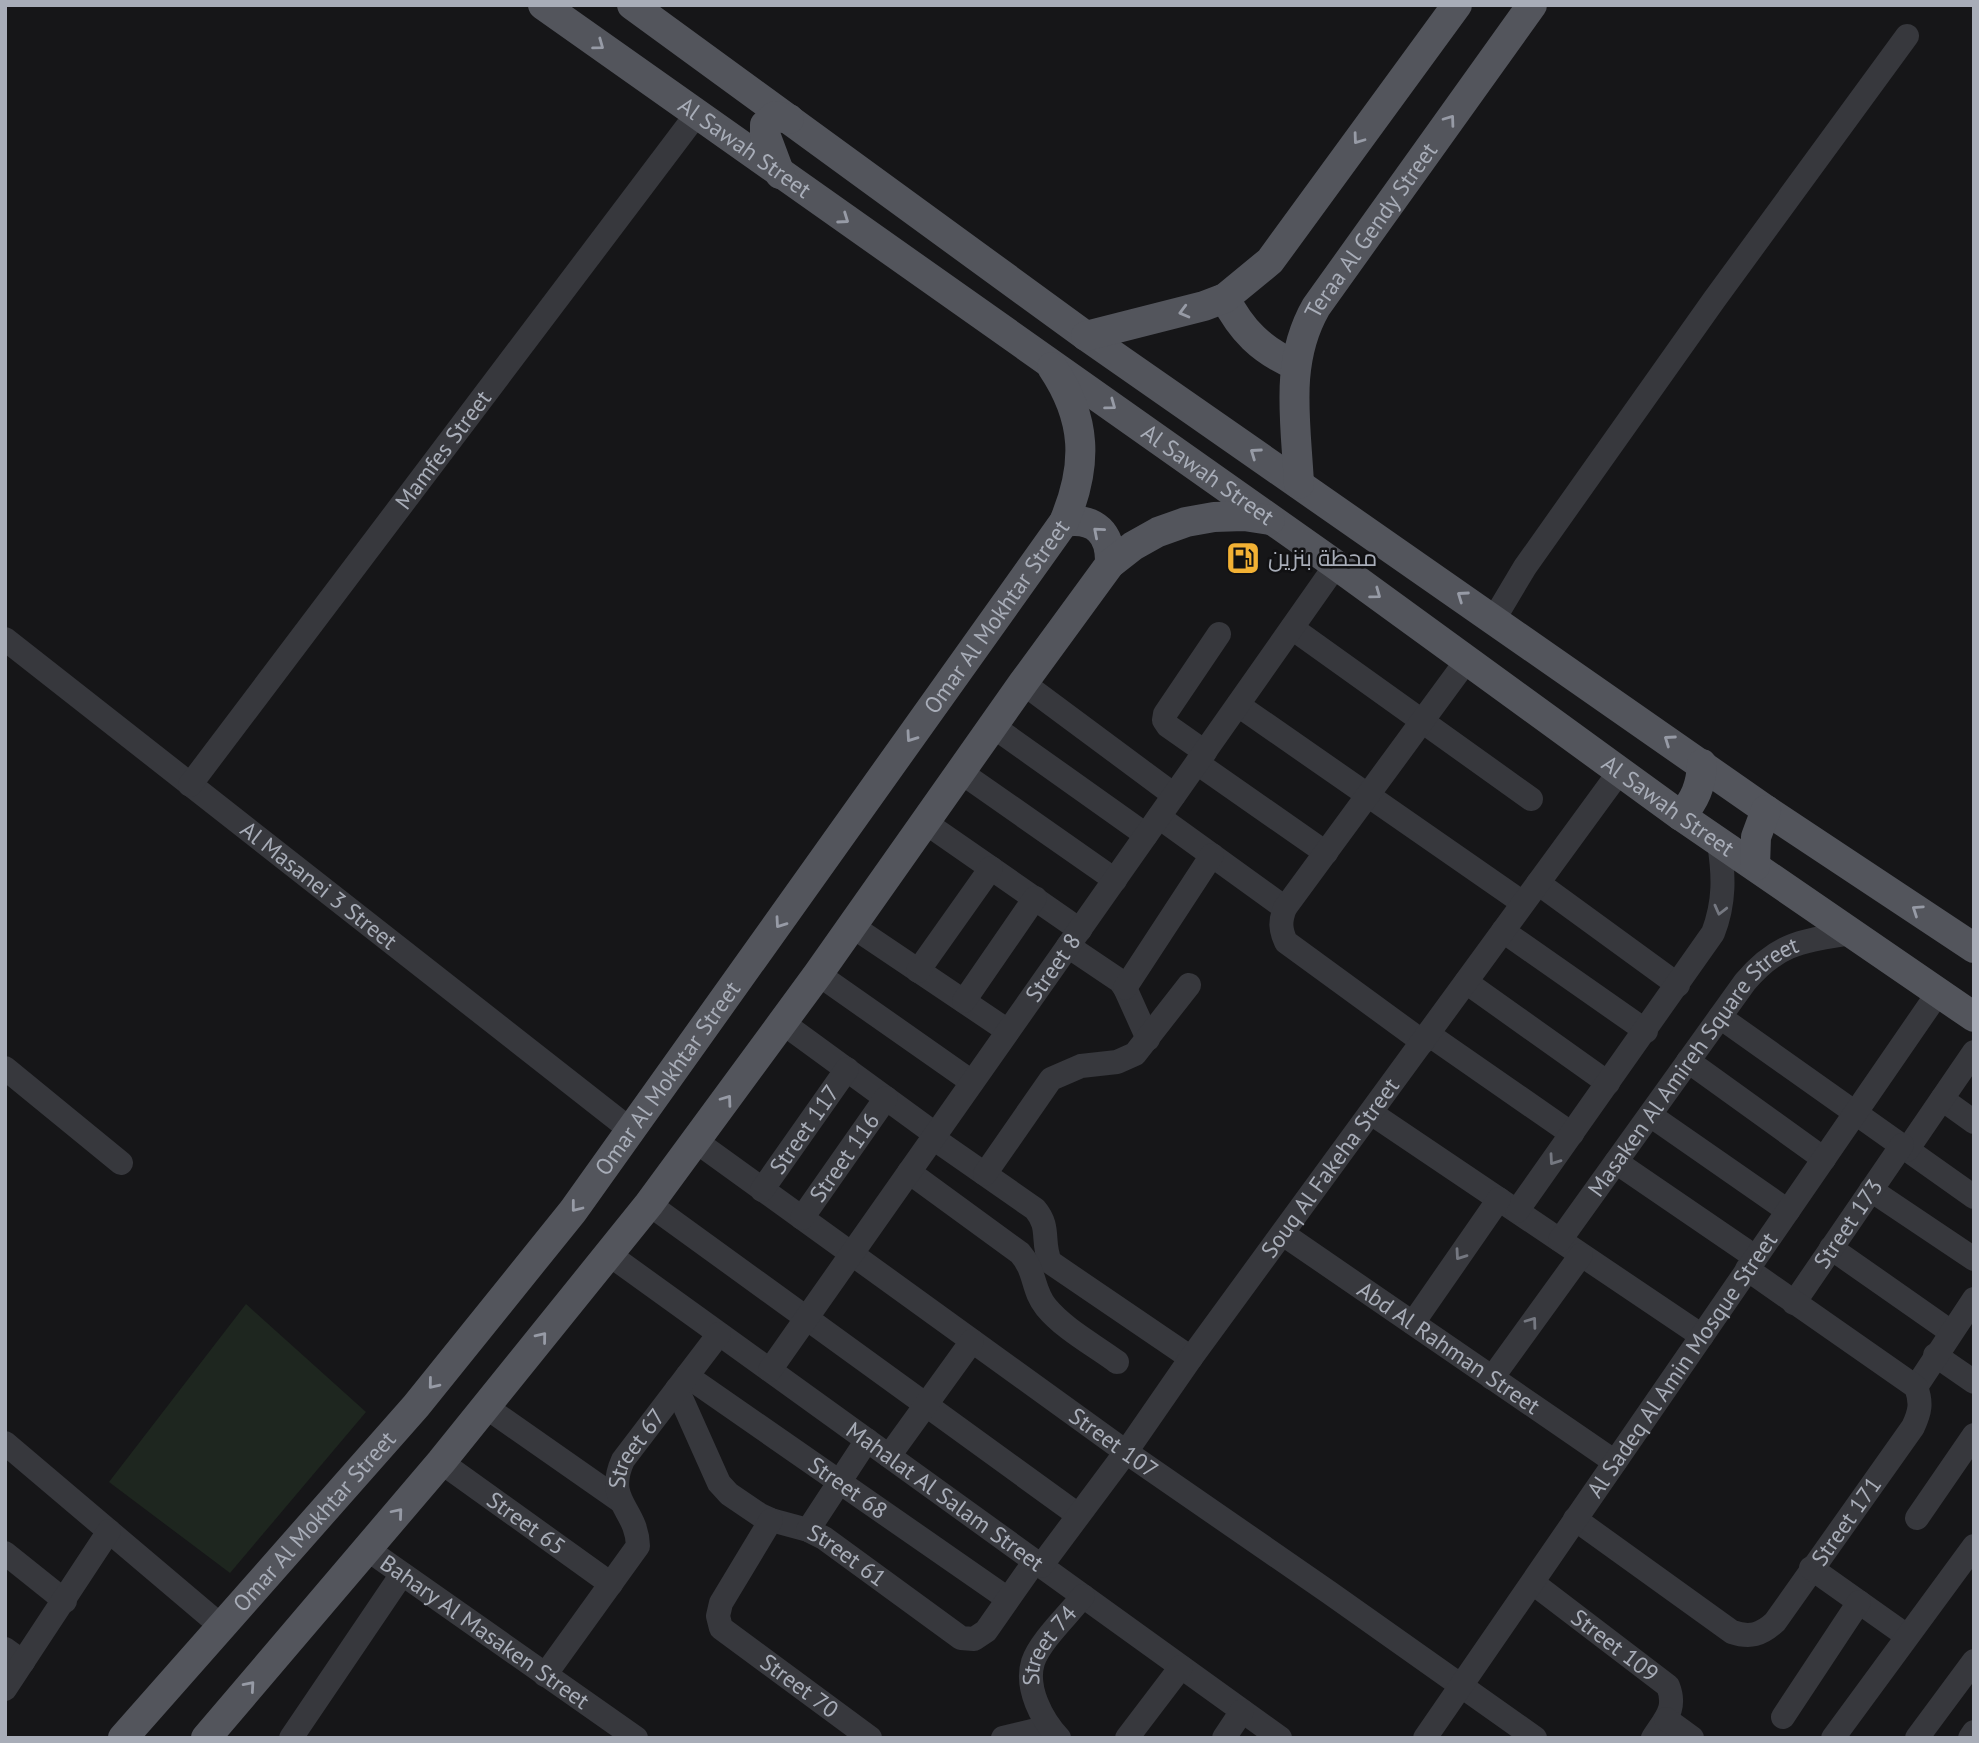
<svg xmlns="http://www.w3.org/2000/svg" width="1979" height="1743" viewBox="0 0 1979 1743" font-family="'PT Sans',Cairo,sans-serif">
<rect width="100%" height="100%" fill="#161618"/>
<path fill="#1e261f" d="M246 1304 366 1412 230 1573 109 1482Z"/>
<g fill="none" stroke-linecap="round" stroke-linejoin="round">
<g stroke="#37383d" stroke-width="24">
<path d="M1494 619 1525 567 1714 300 1907 36"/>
<path d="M1292 628 1531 799"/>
<path id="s1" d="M5 639 632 1131"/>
<path d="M1023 683 1174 795"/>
<path d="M1238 705 1523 903"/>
<path d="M994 727 1146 835"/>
<path d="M1205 752 1168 726 1164 720 1165 714 1219 634"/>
<path d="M1197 763 1326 853"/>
<path d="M962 773 1115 880"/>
<path id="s2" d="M190 785 696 115"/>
<path d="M1159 817 1285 908"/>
<path d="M926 823 1080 930"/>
<path d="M1538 883 1678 985"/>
<path d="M852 926 1008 1031"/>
<path d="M1503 931 1646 1031"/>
<path d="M1068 946 1120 981 1125 988 1148 1039"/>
<path d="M918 971 991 868"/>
<path d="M818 974 972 1082"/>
<path d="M1466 982 1608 1083"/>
<path d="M1125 988 1212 855"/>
<path d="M964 1001 1035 898"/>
<path d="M1720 1017 1974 1197"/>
<path d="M783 1023 935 1134"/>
<path d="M1428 1034 1572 1134"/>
<path d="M1423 1042 1286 942C1280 929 1280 921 1285 908L1467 660"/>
<path d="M1688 1061 1824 1159"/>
<path d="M5 1068 121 1163"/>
<path d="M1942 1099 1974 1122"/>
<path d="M1371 1113 1702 1336"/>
<path d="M1650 1115 1788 1211"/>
<path d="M933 1138 1035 1209C1051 1228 1041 1240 1050 1262L1191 1358"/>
<path id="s3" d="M697 1142 1126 1452 1330 1593 1535 1738"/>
<path d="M1907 1150 1974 1052"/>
<path d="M1616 1162 1755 1257"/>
<path d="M909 1172 1020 1253C1036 1271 1032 1290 1046 1307 1064 1329 1094 1345 1117 1362"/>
<path d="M985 1174 1051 1079 1081 1066 1117 1062 1135 1054 1189 985"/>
<path id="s4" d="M762 1190 847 1069"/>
<path d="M1871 1190 1974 1259"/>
<path d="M649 1204 1078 1515"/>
<path d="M1517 1211 1713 933C1725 902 1724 875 1719 843"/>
<path id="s5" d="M802 1218 886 1098"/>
<path id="s6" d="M1283 1234 1615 1462"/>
<path id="s7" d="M1560 1240 1745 982C1779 942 1803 941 1852 933"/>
<path d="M1831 1248 1951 1332"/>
<path id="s8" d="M610 1255 1280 1738"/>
<path id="s9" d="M1794 1303 1902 1145"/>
<path d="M1413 1323 1499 1199"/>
<path d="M1935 1355 1974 1382"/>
<path id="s10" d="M770 1370 1336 565"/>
<path id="s11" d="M687 1376 1008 1599"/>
<path d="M1492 1378 1581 1255"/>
<path d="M1916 1387 1974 1299"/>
<path id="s12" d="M677 1389 719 1483 729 1494 760 1515 771 1520 808 1530 824 1538 961 1638 974 1639 986 1631 1035 1561"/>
<path d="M486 1407 619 1500"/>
<path d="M5 1443 221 1626"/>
<path d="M889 1456 972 1341"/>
<path id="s13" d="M441 1462 611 1584"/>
<path d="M1917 1518 1974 1435"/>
<path id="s14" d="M1575 1519 1732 1632C1750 1638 1761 1635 1775 1622L1913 1427C1920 1412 1922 1403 1916 1387L1747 1269"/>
<path id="s15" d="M771 1520 721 1603 718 1616 721 1628 870 1738"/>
<path d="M808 1530 867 1440"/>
<path id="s16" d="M367 1549 636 1738"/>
<path d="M5 1553 65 1601"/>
<path id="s17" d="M1041 1566 1126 1452 1191 1358 1620 771"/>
<path d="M1811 1568 1907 1636"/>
<path id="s18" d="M1533 1583 1668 1686C1677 1709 1665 1719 1653 1738"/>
<path d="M5 1649 23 1662"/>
<path id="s19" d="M545 1675 638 1546C637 1508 604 1502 623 1460L719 1334"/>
<path d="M5 1689 109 1531"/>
<path d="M1783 1717 1859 1602"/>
<path d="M1666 1719 1692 1738"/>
<path d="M291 1738 402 1574"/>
<path d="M1003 1738 1049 1727"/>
<path id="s20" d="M1059 1738C1042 1720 1025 1688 1033 1662 1040 1641 1069 1614 1083 1596"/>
<path d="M1127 1738 1181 1667"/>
<path d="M1224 1738 1242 1711"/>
<path id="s21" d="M1425 1738 1938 993"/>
<path d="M1833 1738 1974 1546"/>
<path d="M1917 1738 1974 1661"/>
<path d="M1970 1738 1974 1732"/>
</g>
<g stroke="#53555c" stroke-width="30">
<path id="s22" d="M543 5 1336 565 1681 816 1974 1017"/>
<path d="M632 5 1086 336 1766 810 1974 948"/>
<path d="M780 174 765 134V125L775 116 789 119"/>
<path d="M1225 298C1241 330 1261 350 1295 365"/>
<path d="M1086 336 1204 306 1225 298 1270 261 1457 5"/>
<path id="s23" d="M1299 484C1296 422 1284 363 1316 307L1532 5"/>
<path d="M1064 522C1096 517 1111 534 1110 564"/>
<path d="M1681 816C1695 800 1701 786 1702 764"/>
<path d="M1755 866 1756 837 1766 810"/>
<path id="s24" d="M123 1738 416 1406 573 1211 1064 522C1088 465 1087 419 1052 367"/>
<path d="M206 1738 441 1462 649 1204 818 974 1023 683 1110 564 1133 546 1158 532 1186 522 1214 517 1244 516 1270 520"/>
</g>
</g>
<defs><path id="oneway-chevron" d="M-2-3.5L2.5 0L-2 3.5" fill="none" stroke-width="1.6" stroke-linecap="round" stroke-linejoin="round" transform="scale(1.75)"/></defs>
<g stroke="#979ba6">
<use href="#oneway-chevron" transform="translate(599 45) rotate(36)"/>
<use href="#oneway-chevron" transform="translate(1450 120) rotate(-54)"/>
<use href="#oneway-chevron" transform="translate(1358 139) rotate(126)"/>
<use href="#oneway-chevron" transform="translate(844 219) rotate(35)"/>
<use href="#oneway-chevron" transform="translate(1184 312) rotate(165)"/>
<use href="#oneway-chevron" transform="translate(1111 405) rotate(36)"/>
<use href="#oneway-chevron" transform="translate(1255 453) rotate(-145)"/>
<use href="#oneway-chevron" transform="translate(1098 532) rotate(-139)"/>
<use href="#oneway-chevron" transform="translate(1376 594) rotate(36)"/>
<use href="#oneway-chevron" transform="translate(1462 596) rotate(-145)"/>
<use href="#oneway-chevron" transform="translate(911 737) rotate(125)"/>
<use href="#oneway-chevron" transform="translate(1669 740) rotate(-145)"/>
<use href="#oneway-chevron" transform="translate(1917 910) rotate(-146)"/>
<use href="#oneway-chevron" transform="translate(780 923) rotate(125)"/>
<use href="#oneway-chevron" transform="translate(727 1100) rotate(-54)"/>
<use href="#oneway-chevron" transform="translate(576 1207) rotate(128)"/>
<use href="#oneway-chevron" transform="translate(542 1337) rotate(-51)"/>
<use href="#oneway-chevron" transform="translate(433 1384) rotate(129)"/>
<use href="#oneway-chevron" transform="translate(398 1513) rotate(-50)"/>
<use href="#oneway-chevron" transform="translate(250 1686) rotate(-49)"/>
</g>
<g stroke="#757881">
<use href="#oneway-chevron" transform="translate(1720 910) rotate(104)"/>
<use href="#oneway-chevron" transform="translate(1554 1160) rotate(125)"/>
<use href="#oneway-chevron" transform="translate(1460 1255) rotate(125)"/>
<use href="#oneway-chevron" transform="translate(1532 1322) rotate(-54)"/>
</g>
<defs>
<g id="fuel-square" transform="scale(1.75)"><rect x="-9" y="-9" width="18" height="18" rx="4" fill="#f2b134" stroke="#111113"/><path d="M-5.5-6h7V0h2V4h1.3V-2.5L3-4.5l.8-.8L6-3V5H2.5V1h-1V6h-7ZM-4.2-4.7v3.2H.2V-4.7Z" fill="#111"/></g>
</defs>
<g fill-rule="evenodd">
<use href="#fuel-square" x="1243" y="558"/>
</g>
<g text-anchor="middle" stroke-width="5" stroke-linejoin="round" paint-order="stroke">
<g font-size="23" fill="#a8adb8" stroke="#111113">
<text dy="8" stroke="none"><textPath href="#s22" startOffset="247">Al Sawah Street</textPath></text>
<text dy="8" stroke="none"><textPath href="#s23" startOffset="275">Teraa Al Gendy Street</textPath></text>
<text dy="8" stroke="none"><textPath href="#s2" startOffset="420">Mamfes Street</textPath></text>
<text dy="8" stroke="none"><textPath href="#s22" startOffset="814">Al Sawah Street</textPath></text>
<text dy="8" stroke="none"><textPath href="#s24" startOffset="1423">Omar Al Mokhtar Street</textPath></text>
<text dy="8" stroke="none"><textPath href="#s22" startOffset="1381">Al Sawah Street</textPath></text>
<text dy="8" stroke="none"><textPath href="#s1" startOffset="399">Al Masanei 3 Street</textPath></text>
<text dy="8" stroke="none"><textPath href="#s10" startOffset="492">Street 8</textPath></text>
<text dy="8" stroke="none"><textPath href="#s7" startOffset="220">Masaken Al Amireh Square Street</textPath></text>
<text dy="8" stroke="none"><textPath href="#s24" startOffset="856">Omar Al Mokhtar Street</textPath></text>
<text dy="8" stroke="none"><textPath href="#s4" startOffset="74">Street 117</textPath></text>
<text dy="8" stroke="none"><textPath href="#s5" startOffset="74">Street 116</textPath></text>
<text dy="8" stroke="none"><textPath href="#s17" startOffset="492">Souq Al Fakeha Street</textPath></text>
<text dy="8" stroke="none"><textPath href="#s9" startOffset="96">Street 173</textPath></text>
<text dy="8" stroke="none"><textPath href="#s6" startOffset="201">Abd Al Rahman Street</textPath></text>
<text dy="8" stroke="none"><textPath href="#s21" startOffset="453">Al Sadeq Al Amin Mosque Street</textPath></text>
<text dy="8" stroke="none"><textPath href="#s3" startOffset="514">Street 107</textPath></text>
<text dy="8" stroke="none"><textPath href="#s19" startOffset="266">Street 67</textPath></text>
<text dy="8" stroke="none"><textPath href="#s11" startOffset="196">Street 68</textPath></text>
<text dy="8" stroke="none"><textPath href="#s8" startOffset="413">Mahalat Al Salam Street</textPath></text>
<text dy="8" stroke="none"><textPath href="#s24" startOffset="289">Omar Al Mokhtar Street</textPath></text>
<text dy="8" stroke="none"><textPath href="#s14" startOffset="364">Street 171</textPath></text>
<text dy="8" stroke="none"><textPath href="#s13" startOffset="105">Street 65</textPath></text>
<text dy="8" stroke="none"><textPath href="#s12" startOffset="252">Street 61</textPath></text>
<text dy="8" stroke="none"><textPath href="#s16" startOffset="144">Bahary Al Masaken Street</textPath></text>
<text dy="8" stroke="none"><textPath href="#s18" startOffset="103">Street 109</textPath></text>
<text dy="8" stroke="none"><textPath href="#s20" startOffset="105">Street 74</textPath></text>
<text dy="8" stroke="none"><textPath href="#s15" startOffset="220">Street 70</textPath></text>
</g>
<g font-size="23" fill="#a8adb8" stroke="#111113" text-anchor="start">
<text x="1268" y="566">محطة بنزين</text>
</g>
</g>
<rect width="1979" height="1743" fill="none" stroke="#a8adb8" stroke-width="14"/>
</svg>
